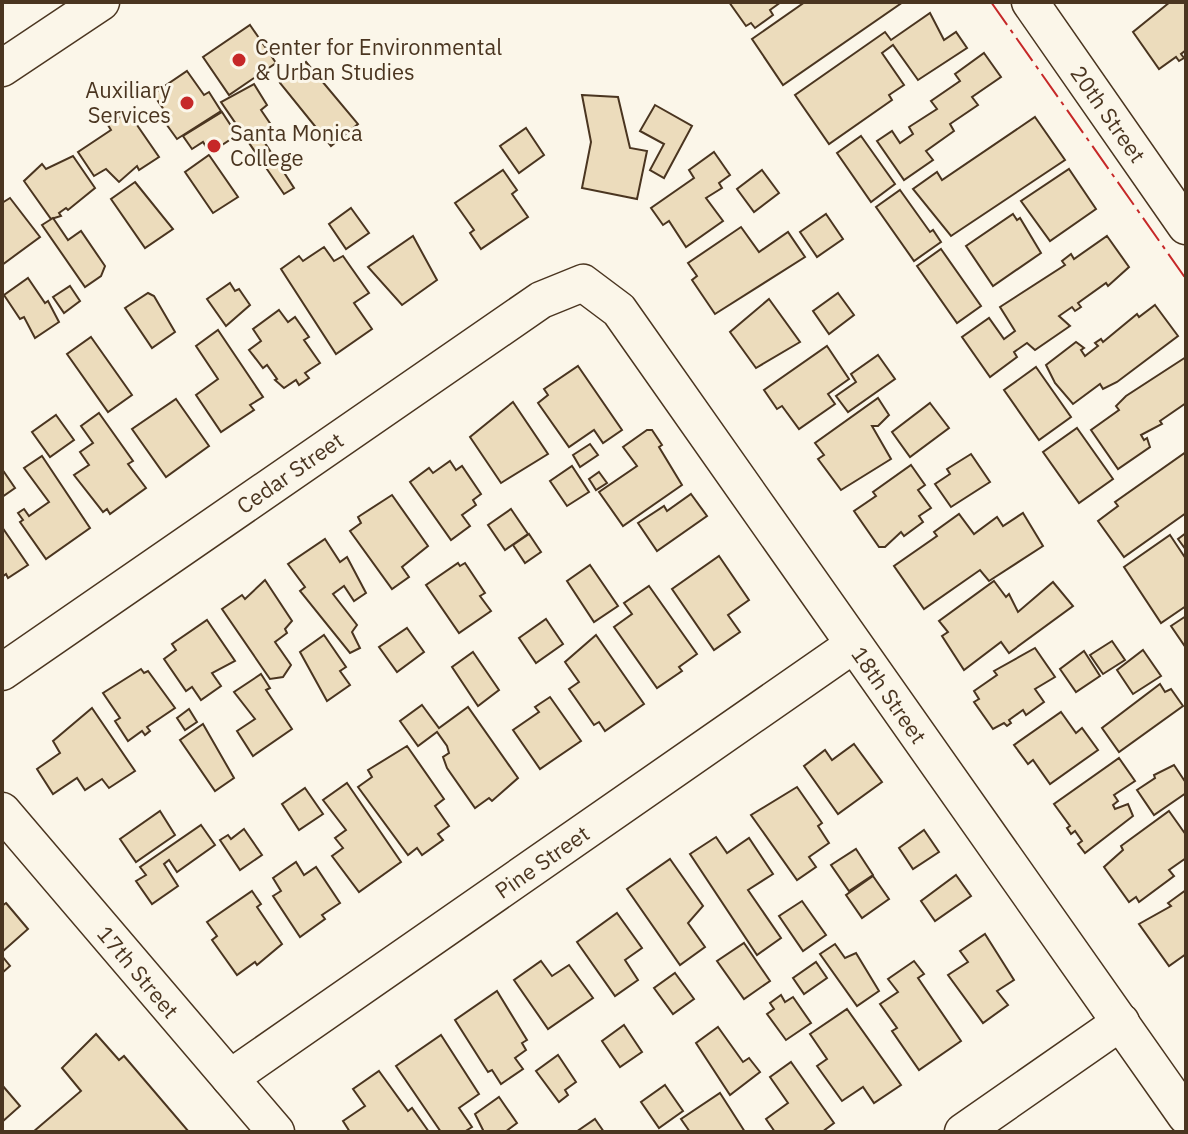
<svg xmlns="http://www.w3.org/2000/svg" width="1188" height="1134" viewBox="0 0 1188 1134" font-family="'IBM Plex Sans',sans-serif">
<rect width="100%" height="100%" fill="#fbf6e9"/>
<g fill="#ecdcbc" stroke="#4a3520" stroke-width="2">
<path d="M729 2H781L770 10 773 15 755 28 751 23 746 26Z"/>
<path d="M805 2H903L783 85 752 39Z"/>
<path d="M1170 2H1186V50L1181 54 1184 58 1179 61 1176 57 1159 69 1133 32Z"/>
<path d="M930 13 944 40 956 32 967 48 918 80 893 45 882 53 904 85 889 95 892 100 829 144 795 95 885 32 891 40Z"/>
<path d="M250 25 276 63 229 95 203 57Z"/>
<path d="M984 53 1001 77 972 97 978 105 950 124 954 131 926 151 933 160 904 180 877 141 892 131 900 143 913 134 909 127 937 109 931 101 960 81 955 74Z"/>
<path d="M306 62 358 124 331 146 280 83Z"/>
<path d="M187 71 204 95 209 92 221 111 177 139 164 121 169 117 153 94Z"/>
<path d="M254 84 267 105 261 110 278 135 265 143 294 188 284 194 221 102Z"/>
<path d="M582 95 618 97 630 148 647 151 637 199 582 188 591 142Z"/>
<path d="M655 105 692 126 664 178 650 170 664 144 640 131Z"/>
<path d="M128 112 159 157 139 170 137 166 119 182 106 169 94 176 78 152 111 130 108 125Z"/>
<path d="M222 112 237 135 210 153 203 142 192 149 183 136Z"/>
<path d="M1035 117 1065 160 951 236 913 189 937 172 942 180Z"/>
<path d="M526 128 544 155 519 173 500 146Z"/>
<path d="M861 136 895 184 871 202 837 153Z"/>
<path d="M714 152 730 175 719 183 722 188 706 198 723 221 686 247 669 221 663 225 651 208 694 178 689 170Z"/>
<path d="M209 155 238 197 213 213 185 172Z"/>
<path d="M73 156 95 188 68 210 66 208 59 213 61 216 51 219 24 181 42 164 46 169Z"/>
<path d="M1069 169 1096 209 1050 241 1021 201Z"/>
<path d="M503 170 517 190 512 194 528 217 481 249 470 233 474 230 455 203Z"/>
<path d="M762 170 779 193 754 212 737 189Z"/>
<path d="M135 182 173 229 145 248 111 199Z"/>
<path d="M900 190 930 232 933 230 941 242 914 261 876 207Z"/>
<path d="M10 198 40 237 2 265V203Z"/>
<path d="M351 208 369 233 346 249 329 224Z"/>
<path d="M826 214 843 239 817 257 800 232Z"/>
<path d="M1013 214 1017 220 1020 218 1041 253 993 286 966 246Z"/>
<path d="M53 218 68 240 81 231 105 266 101 276 85 287 42 225Z"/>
<path d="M741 227 759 252 788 232 805 257 715 314 692 280 697 276 688 263Z"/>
<path d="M413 236 437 280 402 305 368 267Z"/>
<path d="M1107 236 1129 267 1108 286 1106 283 1078 303 1081 307 1075 311 1072 307 1059 316 1070 326 1035 350 1027 343 1014 352 1017 357 990 377 962 337 989 318 1004 339 1015 331 1000 307 1065 265 1062 261 1071 254 1074 259Z"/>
<path d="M324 247 334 261 343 256 369 293 354 303 372 329 336 354 281 269 299 256 303 261Z"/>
<path d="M941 249 981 306 957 323 917 266Z"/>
<path d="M28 278 45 303 48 301 59 322 35 338 24 317 20 319 4 295Z"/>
<path d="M230 283 235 291 239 289 250 305 226 326 207 299Z"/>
<path d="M70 286 80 301 64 313 53 297Z"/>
<path d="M148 293 154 296 175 332 152 348 125 308Z"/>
<path d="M838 293 854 315 829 334 813 311Z"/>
<path d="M769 299 800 342 756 368 730 332Z"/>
<path d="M1155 305 1178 336 1117 382 1103 389 1100 384 1073 404 1055 383 1046 365 1076 342 1084 348 1081 350 1085 356 1098 346 1095 343 1101 339 1103 342 1137 314 1139 317Z"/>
<path d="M279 310 288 322 295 317 309 337 304 340 320 363 305 373 309 378 299 385 296 380 284 388 275 380 277 379 267 365 263 368 249 350 261 341 253 329Z"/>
<path d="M218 330 263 397 250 405 254 410 221 432 196 395 218 379 196 346Z"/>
<path d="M91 337 132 395 108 412 67 354Z"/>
<path d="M827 346 849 379 828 394 835 404 799 429 782 406 777 409 764 390Z"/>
<path d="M878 355 895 379 848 412 836 396 856 382 851 374Z"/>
<path d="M1186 357V403L1160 421 1162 424 1141 435 1144 440 1147 438 1150 447 1118 469 1091 430 1119 410 1116 406 1126 396Z"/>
<path d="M578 366 622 430 603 443 594 430 569 447 538 403 548 395 544 389Z"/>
<path d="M1036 367 1071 417 1039 440 1004 390Z"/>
<path d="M878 398 889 415 878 426H872L891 459 841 490 818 459 824 455 815 443Z"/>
<path d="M176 399 209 446 166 477 132 429Z"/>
<path d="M513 402 548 454 501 483 470 437Z"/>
<path d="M930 403 949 428 910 457 892 432Z"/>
<path d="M99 413 133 461 128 464 146 488 110 514 107 509 103 512 74 475 89 465 80 452 93 443 81 426Z"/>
<path d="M56 415 74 440 50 457 32 432Z"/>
<path d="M1077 428 1113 479 1079 503 1043 452Z"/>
<path d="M647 430H652L662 445 659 447 682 485 623 526 599 492 637 466 623 447Z"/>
<path d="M590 444 598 455 580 467 573 455Z"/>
<path d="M1186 452V513L1124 557 1098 521 1118 506 1115 502Z"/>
<path d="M971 454 990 482 951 507 935 484 950 474 947 469Z"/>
<path d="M42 456 90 528 46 559 20 522 23 520 18 513 24 509 29 516 49 502 24 468Z"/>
<path d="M450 461 456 470 462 466 481 494 473 500 476 505 462 515 470 526 451 540 410 482 429 468 433 473Z"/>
<path d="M911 465 925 485 918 490 931 508 919 516 923 522 904 536 901 532 885 547H879L854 511 876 496 873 492Z"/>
<path d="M572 466 589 492 567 506 550 481Z"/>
<path d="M2 469 15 488 2 497Z"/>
<path d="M599 472 607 483 596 490 589 479Z"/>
<path d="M691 494 707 516 657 551 638 523 664 506 667 511Z"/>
<path d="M392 495 428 546 402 567 409 577 392 589 350 531 361 523 358 517Z"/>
<path d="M511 509 528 534 505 550 488 525Z"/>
<path d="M1023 513 1043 546 989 581 980 570 924 609 894 566 937 536 934 532 959 514 974 534 997 517 1003 526Z"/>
<path d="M2 527 28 565 8 578 6 574 2 577Z"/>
<path d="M1186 533V550L1178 539Z"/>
<path d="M529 534 541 552 525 563 513 545Z"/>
<path d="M1170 535 1186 559V606L1161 623 1124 567Z"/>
<path d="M325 539 340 562 347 557 366 593 354 601 344 586 333 594 357 625 352 632 360 648 350 653 300 591 305 587 288 564Z"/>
<path d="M719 556 749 600 728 615 740 632 714 650 672 589Z"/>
<path d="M458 563 460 566 465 563 485 593 480 596 491 611 459 633 426 585Z"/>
<path d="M590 565 618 606 594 622 567 581Z"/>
<path d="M265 580 292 621 285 629 287 633 275 642 291 665 283 677 270 679 222 609 242 595 245 599Z"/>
<path d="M994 581 1006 597 1009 594 1018 612 1053 582 1073 606 1009 653 1001 642 964 670 942 636 948 632 939 621Z"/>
<path d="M649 586 697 654 679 667 682 671 657 688 614 627 632 614 624 603Z"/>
<path d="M1186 616V648L1171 626Z"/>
<path d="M546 619 563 644 536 663 519 638Z"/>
<path d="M207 620 235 661 212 673 221 686 201 700 192 687 186 691 164 659 176 650 172 644Z"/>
<path d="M407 628 424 652 397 672 379 647Z"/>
<path d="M324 635 346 667 340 671 350 685 327 701 300 652Z"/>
<path d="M596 635 644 704 605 731 599 722 594 725 569 689 579 682 565 662Z"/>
<path d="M1112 641 1125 660 1103 674 1090 655Z"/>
<path d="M1035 648 1055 677 1035 689 1044 702 1026 715 1023 710 1009 720 1011 723 1007 726 1004 723 993 729 974 702 979 699 974 691 997 675 994 671Z"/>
<path d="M1143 650 1161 676 1133 694 1117 670Z"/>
<path d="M1084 651 1100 676 1076 692 1060 669Z"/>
<path d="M473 652 499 690 478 706 452 667Z"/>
<path d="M141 669 144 673 148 671 175 708 147 727 150 731 145 735 142 731 128 741 115 721 120 718 103 693Z"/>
<path d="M261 674 270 688 266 690 292 729 253 756 237 731 255 719 234 692Z"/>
<path d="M1160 684 1165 692 1171 689 1183 706 1119 752 1102 728Z"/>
<path d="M550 697 581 741 540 769 513 730 539 712 535 707Z"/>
<path d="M422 705 439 728 468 707 518 778 492 801 489 798 475 808 447 768 443 757 449 753 447 746 437 732 418 746 400 721Z"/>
<path d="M92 708 135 771 109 788 102 779 85 790 77 778 53 794 37 769 60 753 53 741Z"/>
<path d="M189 709 197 722 185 730 177 718Z"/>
<path d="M1061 712 1076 733 1082 728 1098 750 1050 784 1033 760 1028 764 1014 745Z"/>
<path d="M203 724 234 778 215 791 180 740Z"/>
<path d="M854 744 882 782 838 814 804 766 825 750 832 760Z"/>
<path d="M407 746 444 799 435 806 449 826 438 834 443 840 422 855 417 848 408 855 358 787 372 777 368 770Z"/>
<path d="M1119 758 1135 781 1114 795 1118 801 1113 805 1115 809 1128 804 1133 816 1085 853 1078 844 1082 841 1075 831 1071 834 1067 828 1070 826 1054 804Z"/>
<path d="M1174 765 1186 783V793L1154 815 1137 790 1155 778 1154 775Z"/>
<path d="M347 783 401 862 359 892 332 856 343 848 335 838 346 830 323 800Z"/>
<path d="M797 787 822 823 818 826 829 843 809 857 816 867 797 880 751 815Z"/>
<path d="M305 788 323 814 299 830 282 804Z"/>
<path d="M160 811 175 835 136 862 120 839Z"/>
<path d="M1169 811 1186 835V858L1169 870 1174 876 1139 902 1136 897 1129 902 1104 867 1123 850 1121 846Z"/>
<path d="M201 825 215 845 177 872 169 860 164 864 178 886 152 904 136 881 146 875 140 867Z"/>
<path d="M244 829 262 855 240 870 220 840 228 835 231 839Z"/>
<path d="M924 830 939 852 913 869 899 848Z"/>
<path d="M716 837 727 853 749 838 773 874 748 890 781 938 757 955 690 854Z"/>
<path d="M856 849 873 875 849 891 831 865Z"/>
<path d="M670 859 703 906 688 923 705 947 680 965 627 889Z"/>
<path d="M296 862 304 875 316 867 340 903 322 915 325 919 300 937 273 896 281 891 273 878Z"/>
<path d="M956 875 971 896 935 921 921 901Z"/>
<path d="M873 876 889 899 862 918 846 895Z"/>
<path d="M1186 890V954L1169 966 1139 924 1171 906 1168 903Z"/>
<path d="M252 891 261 904 257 907 282 944 257 965 255 962 237 975 212 940 217 936 207 922Z"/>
<path d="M802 901 826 935 803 951 779 916Z"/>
<path d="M6 903 28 929 2 952V906Z"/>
<path d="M617 913 642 948 625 960 638 980 615 996 577 942Z"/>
<path d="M985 934 1014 980 997 991 1008 1005 983 1023 948 975 968 962 960 951Z"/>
<path d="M744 943 770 981 744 999 717 961Z"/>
<path d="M835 944 845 958 856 953 879 991 857 1006 820 954Z"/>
<path d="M2 956 10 966 2 973Z"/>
<path d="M541 961 552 976 569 965 593 998 548 1029 514 980Z"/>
<path d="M914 961 924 974 918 978 961 1041 919 1070 892 1031 897 1028 880 1004 898 992 888 979Z"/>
<path d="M816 962 827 978 804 994 793 978Z"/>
<path d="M675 973 694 999 673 1014 654 988Z"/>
<path d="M497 991 527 1040 522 1043 526 1050 515 1058 523 1069 501 1084 492 1070 488 1072 455 1020Z"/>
<path d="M781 995 785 1002 793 997 811 1023 786 1040 767 1014 774 1009 770 1003Z"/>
<path d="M847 1009 901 1085 874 1103 863 1087 842 1101 817 1066 827 1059 810 1034Z"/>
<path d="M624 1025 642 1052 620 1067 602 1041Z"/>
<path d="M718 1027 743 1062 749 1058 760 1072 730 1095 696 1043Z"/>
<path d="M96 1034 119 1060 124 1056 189 1132H33L81 1091 62 1068Z"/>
<path d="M441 1035 479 1094 459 1108 472 1127 464 1132H441L396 1066Z"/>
<path d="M558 1055 576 1082 565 1090 568 1095 559 1102 536 1071Z"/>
<path d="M791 1062 834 1123 822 1132H775L766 1119 788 1103 770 1077Z"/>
<path d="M379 1071 408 1111 412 1108 429 1132H350L343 1121 365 1106 353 1089Z"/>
<path d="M2 1085 20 1106 2 1122Z"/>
<path d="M665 1085 683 1111 659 1128 641 1102Z"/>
<path d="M720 1093 745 1132H690L681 1119Z"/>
<path d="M499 1097 517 1123 505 1132H484L475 1114Z"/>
<path d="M595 1119 604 1132H576Z"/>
</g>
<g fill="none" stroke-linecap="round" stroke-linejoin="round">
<g stroke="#4a3520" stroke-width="39">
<g id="minor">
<path d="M1030 2 1186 226"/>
<path d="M2 68 101 2"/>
<path d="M2 672 541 300 583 283 619 310 1186 1116"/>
<path d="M2 811 276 1132"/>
<path d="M230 1078 853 645"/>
<path d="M963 1132 1121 1022"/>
</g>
</g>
<use href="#minor" stroke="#fbf6e9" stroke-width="36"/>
<path stroke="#c62828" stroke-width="2" stroke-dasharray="28 6 4 6" stroke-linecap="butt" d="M991 2 1186 279"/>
</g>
<g fill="#c62828" stroke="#fbf6e9" stroke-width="3">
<circle cx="239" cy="60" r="8"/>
<circle cx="187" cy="103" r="8"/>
<circle cx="214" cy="146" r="8"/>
</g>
<g text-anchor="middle" stroke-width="6" stroke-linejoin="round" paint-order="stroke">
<g font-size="22" fill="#4a3520" stroke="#fbf6e9" text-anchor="start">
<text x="255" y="55">Center for Environmental<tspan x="255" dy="25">&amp; Urban Studies</tspan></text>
<text x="171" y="98" text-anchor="end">Auxiliary<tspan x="171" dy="25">Services</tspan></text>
<text x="230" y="141">Santa Monica<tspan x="230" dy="25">College</tspan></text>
</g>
<g font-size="22" fill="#4a3520" stroke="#fbf6e9">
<text transform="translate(1108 114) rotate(55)" y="8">20th Street</text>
<text transform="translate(290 473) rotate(-35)" y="8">Cedar Street</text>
<text transform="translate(889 695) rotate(55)" y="8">18th Street</text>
<text transform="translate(542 862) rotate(-35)" y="8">Pine Street</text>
<text transform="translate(138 972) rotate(50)" y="8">17th Street</text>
</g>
</g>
<rect width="1188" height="1134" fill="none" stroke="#4a3520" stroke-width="8"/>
</svg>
